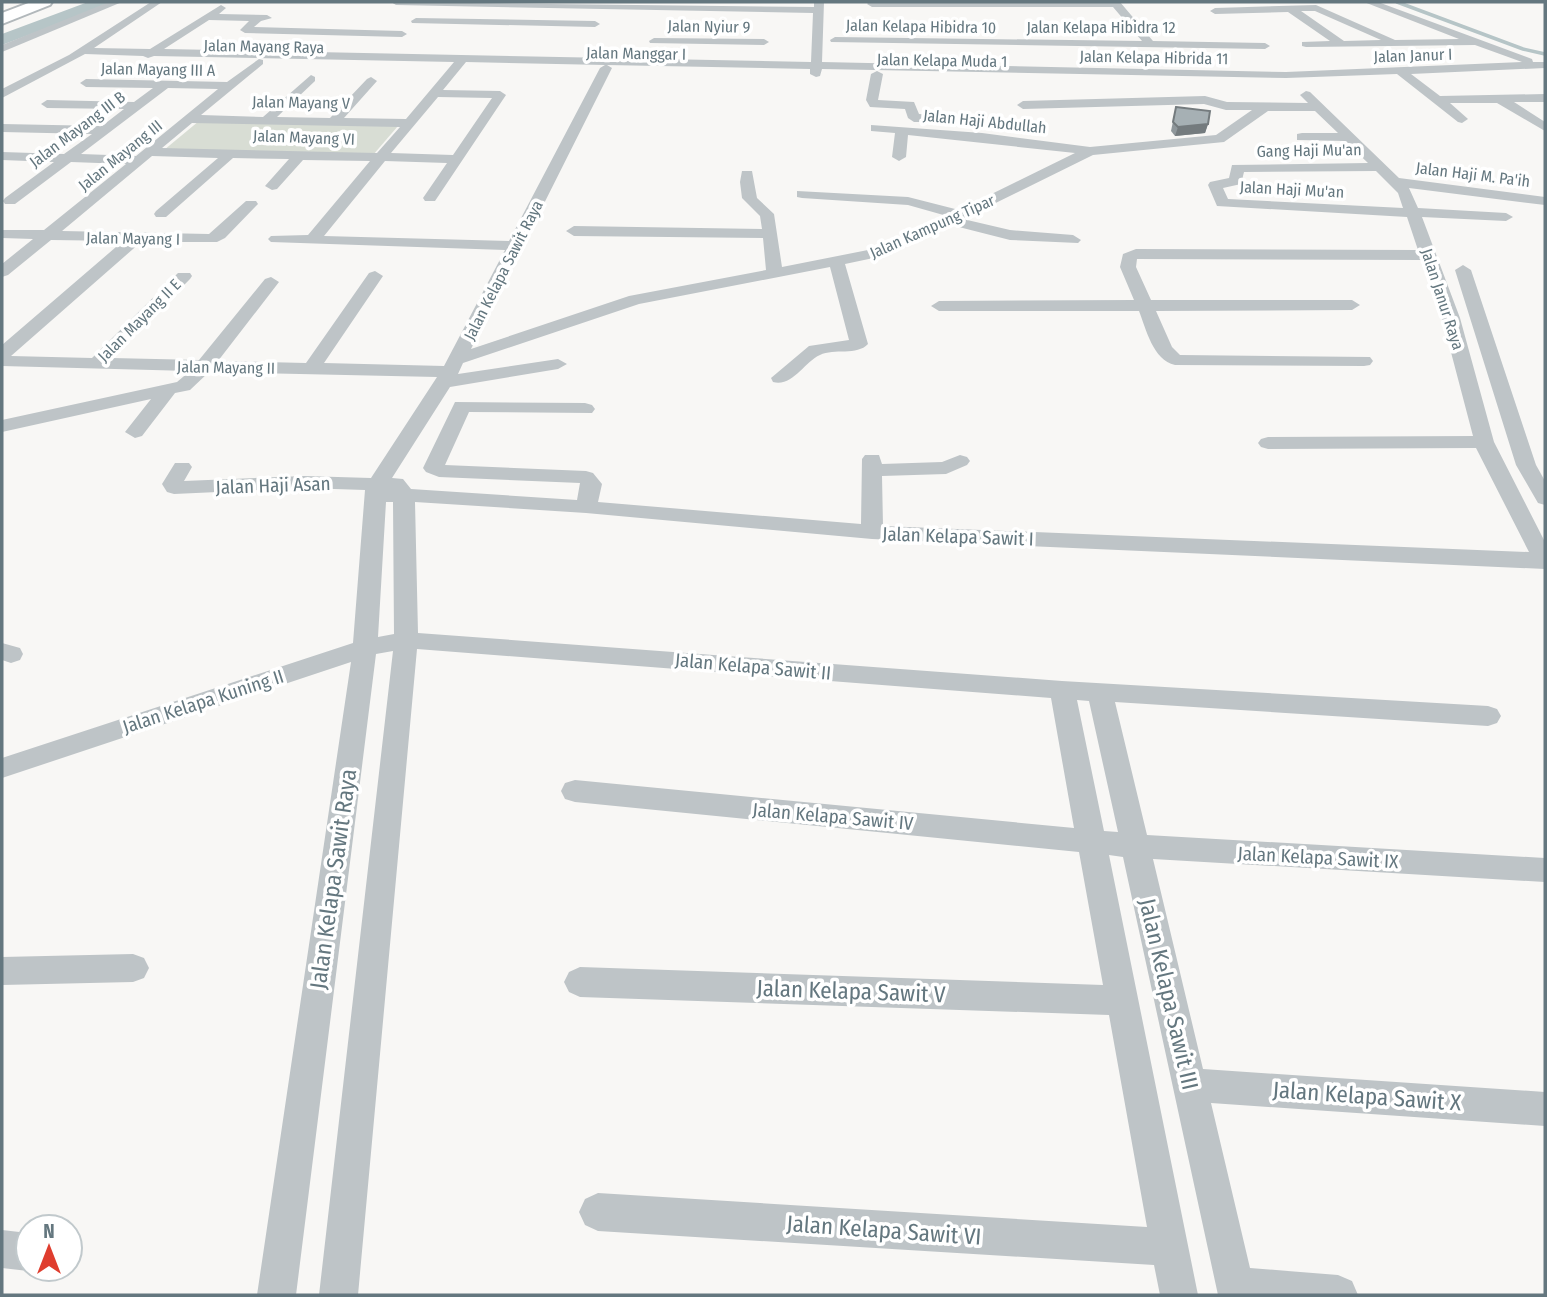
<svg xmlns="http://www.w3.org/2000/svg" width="1547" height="1297" viewBox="0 0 1547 1297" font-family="'Fira Sans Condensed',sans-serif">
<rect width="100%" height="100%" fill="#f8f7f5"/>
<path fill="#d8ddd4" d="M199 121 398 126 373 155 164 150Z"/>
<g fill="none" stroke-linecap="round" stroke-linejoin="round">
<path stroke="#b6c5c7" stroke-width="3.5" d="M1397 2 1523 49 1545 54"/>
<path fill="#b6c5c7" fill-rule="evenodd" d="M88 2H110L108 5 2 45V34Z"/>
<g stroke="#b2b8bb" stroke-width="4">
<path id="primary" d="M31 2H52L50 5 2 24V13Z"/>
</g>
<g fill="#bec4c7" fill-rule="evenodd">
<path d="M109 2H122L2 52V45Z"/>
<path d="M151 2H162L94 48 150 49 221 5 226 8 219 14 267 15 272 18 261 21 254 27 402 31 407 34 402 37 245 33 240 30 249 21 209 20 164 49 811 62 813 13 396 5 391 2 814 7V2H824L822 62 1286 72 1522 62 1475 45 1306 47 1302 46V42L1330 41 1288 12 1215 14 1210 11 1215 8 1316 5 1395 40 1459 39 1364 2H1378L1532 59 1533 62H1545V68L1411 74 1440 96 1545 94V102H1514L1545 122V131L1497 103H1450L1468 119 1462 123 1458 122 1397 74 1286 78 822 69 820 76 816 77 810 74V69L607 65 612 68 471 349 629 296 766 270 763 238 574 236 566 231 574 226 762 229 760 216 742 198 740 182 742 171H752L757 198 774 214 782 267 873 249 947 216 908 205 802 198 797 197V191L908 197 959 210 1075 153 908 135 906 157 899 161 892 157 895 133 871 131V125L982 133 1090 147 1216 135 1252 110H1226L1204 104 1023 109 1017 105 1023 101 1205 96 1227 102 1308 103 1300 95 1306 91 1310 92 1399 178 1545 197V205L1409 188 1418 208 1506 213 1513 217 1506 221 1422 217 1460 318 1494 442 1545 542V569L872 539 586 513 415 502 418 633 1062 681 1488 706 1497 709 1501 716 1497 723 1488 726 1115 702 1147 835 1545 858V882L1153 859 1203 1069 1545 1092V1126L1211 1103 1250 1268 1338 1275 1352 1281 1358 1295H1218L1123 857 1109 855 1198 1295H1160L1154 1265 598 1231 585 1225 579 1212 585 1199 598 1193 1147 1227 1109 1015 580 997 569 992 564 982 569 972 580 967 1103 985 1079 852 575 802 565 799 561 791 565 783 575 780 1074 828 1051 698 417 649 358 1295H319L393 651 376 654 296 1295H257L351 662 2 778V758L353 643 365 490 304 488 174 494 167 492 162 484 175 463H189L192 467 184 481 304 476 371 478 437 377 209 372 190 390 175 393 142 436 135 438 125 432 151 399 2 432V420L177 382 190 371 2 366V345L123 241 51 240 8 275 2 277V264L33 239 2 238V230H44L126 164 71 162 15 204H5L3 201 5 198 54 162 2 160V152L64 154 92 134 2 132V124L102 126 124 109 47 108 41 104 47 100 134 102 153 88 86 87 80 83 86 79 227 82 259 59 263 60V64L201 115 263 117 311 75 315 77V81L277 117 330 118 367 79 371 77 377 81 344 118 406 119 454 62 154 56 148 58 143 56 85 54 2 98V89L69 55ZM1301 11H1315L1381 40 1344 41ZM466 62 605 65 600 68 509 241 324 236 385 161 447 163 423 198 425 201H435L506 95 500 91 443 90ZM168 88 218 89 136 156 81 154ZM438 97 492 98 453 155 391 153ZM1268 111H1315L1338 133H1302L1297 134V140L1345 141 1368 163 1232 165 1229 178 1210 182 1208 185 1217 206 1407 217 1418 250 1136 249 1123 254 1120 267 1134 300 939 301 931 306 939 311H1139C1146 329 1153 360 1175 365L1364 366 1370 365 1373 361 1370 357 1180 355 1172 347 1156 311 1352 310 1360 305 1352 300H1151L1136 267 1137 259 1422 260 1442 318 1473 436 1268 437 1261 439 1258 443 1261 447 1268 449 1476 448 1529 552 883 526 882 476 946 474 967 465 970 461 967 457 960 455 942 462 882 464 879 455H865L862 459 861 524 598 502 602 484 593 473 586 471 445 465 469 412 592 413 595 409 592 405 585 403 455 402 423 468 426 472 439 477 580 483 577 500 411 489 403 479 392 478 450 387 558 369 567 364 558 359 458 374 463 363 639 304 830 267 849 340 809 346 771 378 773 382C793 387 804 362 820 355 834 348 857 356 868 344L845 264 883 256 951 225 1010 240 1078 243 1081 240 1073 235 1010 230 963 219 1093 155 1224 142ZM192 123 400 127 377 153 162 148ZM152 156 218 158 156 211 154 214 156 217H166L233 158 289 159 265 186 272 190 277 189 303 160 370 161 308 235 271 236 268 239 271 242 505 250 444 366 324 363 383 276 375 271 369 273 306 363 218 361 279 282 271 277 265 279 199 360 112 358 190 279 192 276 190 273H178L92 358 11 356 141 242H217L225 238 258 204 256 201H246L209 234 62 231ZM1376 171 1398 193 1403 208 1228 199 1223 188 1241 184 1244 172ZM386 502H393L394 634 378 637ZM1077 700 1089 701 1118 832 1104 831Z"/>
<path d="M869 2H1120L1153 41 1265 43 1270 46 1265 49 831 42 830 40 835 37 1142 41 1113 7H872L867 4Z"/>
<path d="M416 18 595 21 600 24 595 27 412 23 411 21Z"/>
<path d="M654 38 764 39 769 42 764 45 650 43 649 41Z"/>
<path d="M877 71 883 74 878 100 914 102 919 114 947 116V122H914L908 118 905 109 870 107 866 100 871 74Z"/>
<path d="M1463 265 1471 270 1536 465 1545 481V505L1538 503 1516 465 1455 270Z"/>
<path d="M2 643 20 648 23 654 20 660 11 663 2 660Z"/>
<path d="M133 954 144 958 149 968 144 978 133 982 2 985V957Z"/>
<path d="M2 1230 28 1233V1269H33L28 1271 2 1268Z"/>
</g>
<use href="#primary" fill="#fff" fill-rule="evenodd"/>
</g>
<path fill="#8f979b" d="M1176 107 1208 124 1205 133 1175 136 1171 131Z"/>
<path fill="#747b7e" d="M1208 124 1205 133 1175 136 1178 127Z"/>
<path fill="#a6b0b4" stroke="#747b7e" stroke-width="2" d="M1176 107 1210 111 1208 124 1178 127 1173 122Z"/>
<g text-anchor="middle" stroke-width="7" stroke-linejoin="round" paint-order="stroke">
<g font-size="16" fill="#64777f" stroke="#fff">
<text transform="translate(709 26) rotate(1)" y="6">Jalan Nyiur 9</text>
<text transform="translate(921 26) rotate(1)" y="6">Jalan Kelapa Hibidra 10</text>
<text x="1101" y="33">Jalan Kelapa Hibidra 12</text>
<text transform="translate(264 46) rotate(1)" y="6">Jalan Mayang Raya</text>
<text transform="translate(636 53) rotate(1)" y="6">Jalan Manggar I</text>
<text transform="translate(1413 55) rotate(-2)" y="6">Jalan Janur I</text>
<text transform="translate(1154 57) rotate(1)" y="6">Jalan Kelapa Hibrida 11</text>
<text transform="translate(942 60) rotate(1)" y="6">Jalan Kelapa Muda 1</text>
<text transform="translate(158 69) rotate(1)" y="6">Jalan Mayang III A</text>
<text transform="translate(301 102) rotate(1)" y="6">Jalan Mayang V</text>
<text transform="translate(985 121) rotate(6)" y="6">Jalan Haji Abdullah</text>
<text transform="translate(77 129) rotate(-37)" y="6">Jalan Mayang III B</text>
<text transform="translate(304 137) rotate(2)" y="6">Jalan Mayang VI</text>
<text transform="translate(1309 150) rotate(-1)" y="6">Gang Haji Mu'an</text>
<text transform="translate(120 155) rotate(-39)" y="6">Jalan Mayang III</text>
<text transform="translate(1473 174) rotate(7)" y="6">Jalan Haji M. Pa'ih</text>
<text transform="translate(1292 189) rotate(3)" y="6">Jalan Haji Mu'an</text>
<text transform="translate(932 226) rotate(-24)" y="6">Jalan Kampung Tipar</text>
<text transform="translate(133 238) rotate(1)" y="6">Jalan Mayang I</text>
<text transform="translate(503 270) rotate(-63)" y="6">Jalan Kelapa Sawit Raya</text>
<text transform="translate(1443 299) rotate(72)" y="6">Jalan Janur Raya</text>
<text transform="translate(139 320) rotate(-45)" y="6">Jalan Mayang II E</text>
<text transform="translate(226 367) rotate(1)" y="6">Jalan Mayang II</text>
</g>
<g font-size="19" fill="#64777f" stroke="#fff">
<text transform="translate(273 485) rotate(-2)" y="7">Jalan Haji Asan</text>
<text transform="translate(958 536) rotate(2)" y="7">Jalan Kelapa Sawit I</text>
<text transform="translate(753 666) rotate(5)" y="7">Jalan Kelapa Sawit II</text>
<text transform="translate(203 701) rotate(-18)" y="7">Jalan Kelapa Kuning II</text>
<text transform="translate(833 816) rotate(5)" y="7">Jalan Kelapa Sawit IV</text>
<text transform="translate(1318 857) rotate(3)" y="7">Jalan Kelapa Sawit IX</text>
</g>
<g font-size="23" fill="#64777f" stroke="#fff">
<text transform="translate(333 879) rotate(-82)" y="8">Jalan Kelapa Sawit Raya</text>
<text transform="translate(851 991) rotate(2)" y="8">Jalan Kelapa Sawit V</text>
<text transform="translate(1169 994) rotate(77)" y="8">Jalan Kelapa Sawit III</text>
<text transform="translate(1367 1096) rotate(4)" y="8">Jalan Kelapa Sawit X</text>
<text transform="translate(884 1230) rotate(4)" y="8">Jalan Kelapa Sawit VI</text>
</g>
</g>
<rect width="1547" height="1297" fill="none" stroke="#64777f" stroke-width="7"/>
<g transform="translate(49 1248)"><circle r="33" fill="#ffffff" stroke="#c1c9cc" stroke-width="2"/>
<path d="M0-5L12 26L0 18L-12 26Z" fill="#df3d2e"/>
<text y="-10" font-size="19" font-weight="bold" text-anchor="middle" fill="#64777f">N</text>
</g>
</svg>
